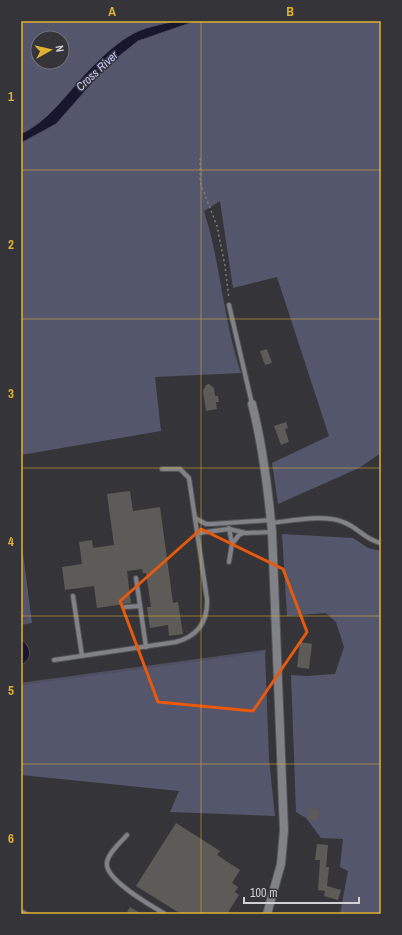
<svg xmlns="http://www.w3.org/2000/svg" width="402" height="935" viewBox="0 0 402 935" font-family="'Archivo Narrow',sans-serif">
<rect width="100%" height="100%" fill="#353539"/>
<g fill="#54566c" fill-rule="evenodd">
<path d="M21 21H175C160 25 143 27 129 36 112 46 92 66 79 81 61 101 46 122 21 134ZM38 38H62V62H38Z"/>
<path d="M196 21H381V453L359 468 278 504 272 463 329 436 277 277 233 288 220 201 204 211C221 264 223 320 241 373L155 377 161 431 21 455V143L56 124 108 65 138 41Z"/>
<path d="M282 534 353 538 368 548 381 551V914H340L348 871 340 867 343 839 321 838 306 818 296 812 291 675 307 676 335 674 344 647 336 622 326 613 287 616Z"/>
<path d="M21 538 32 623 21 625Z"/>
<path d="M265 651 269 759 275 816 170 812 179 791 21 775V684Z"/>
</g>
<g fill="#16172f" stroke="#4e4f60">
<path d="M175 21H196L138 41 108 65 56 124 21 143V134C46 122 61 101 79 81 92 66 112 46 129 36 143 27 160 25 175 21Z"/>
<path d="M21 639C31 646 34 659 21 665Z"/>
</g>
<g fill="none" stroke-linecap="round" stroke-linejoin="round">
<g stroke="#4e4f60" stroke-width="2.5">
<path d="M21 618H26"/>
<path d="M21 684 265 651"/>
</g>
</g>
<g fill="#5d5b57">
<path d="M267 349 272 363 265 365 260 351Z"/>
<path d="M209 384 214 388 215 396H218L219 402H216L217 409 206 411 203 391 206 385Z"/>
<path d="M286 422 288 428 285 429 289 442 281 445 274 426Z"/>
<path d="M130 491 133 511 160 507 173 603 178 602 183 634 169 636 168 625 150 628 147 607H151L146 573H143L142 569 127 571 131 603 97 608 94 586 65 590 62 567 82 564 79 542 92 540 93 548 114 545 107 494Z"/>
<path d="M300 642 312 644 309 669 297 667Z"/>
<path d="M310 808 319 810 317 821 308 819Z"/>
<path d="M176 823 220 851 217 855 240 870 232 883 238 887 235 892 239 895 227 914H181L136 886Z"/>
<path d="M317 844 328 845 326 867H329L327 886 341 890 338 900 324 896 325 891 318 890 320 860H315Z"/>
<path d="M130 907 142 914H126Z"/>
</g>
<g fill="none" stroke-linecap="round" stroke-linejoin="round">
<g stroke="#535356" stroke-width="6">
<g id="service">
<path d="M229 305 252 404"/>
<path d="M195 518 206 524H212L271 520"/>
<path d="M271 523C291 521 325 514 343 522 358 527 365 540 381 543"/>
<path d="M198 533 229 529 246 533 272 532"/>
<path d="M232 544 239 535 244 533"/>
<path d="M229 562 232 544 229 528"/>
<path d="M136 578 146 647"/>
<path d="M73 596 82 656"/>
<path d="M125 607 140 606"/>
<path d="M54 660 176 642C198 636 208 621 207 599L189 478 180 469H162"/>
<path d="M127 835C120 843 109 852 107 862 103 879 152 906 165 914"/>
<path d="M21 911 26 914"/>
</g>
</g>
<g stroke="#535356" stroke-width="10">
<path id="minor" d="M252 404C263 446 268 489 272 532L284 830 281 864 267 914"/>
</g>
<path stroke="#7c7c80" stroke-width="1.5" stroke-dasharray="2 3" stroke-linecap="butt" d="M200 158V182L217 226 225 266 229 299"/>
<use href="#service" stroke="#818287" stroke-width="4"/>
<use href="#minor" stroke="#818287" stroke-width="8"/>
</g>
<path fill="none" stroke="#e8590c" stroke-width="3" stroke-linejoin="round" d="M201 529 283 569 307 632 253 711 158 702 120 601Z"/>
<path fill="none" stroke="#deb133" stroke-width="1" stroke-opacity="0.55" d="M201 21V914M21 170H381M21 319H381M21 468H381M21 616H381M21 764H381"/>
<g text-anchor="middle" stroke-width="3" stroke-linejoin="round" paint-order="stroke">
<g font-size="12" font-style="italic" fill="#bec4fa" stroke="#353539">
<text transform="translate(97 71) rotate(-43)" y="4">Cross River</text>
</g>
</g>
<rect width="402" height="935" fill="none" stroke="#353539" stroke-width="44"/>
<g transform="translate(50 50) rotate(82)"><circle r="19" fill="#353539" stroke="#737377"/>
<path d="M0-3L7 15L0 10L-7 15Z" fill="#deb133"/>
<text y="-6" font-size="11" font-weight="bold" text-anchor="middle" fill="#d1d1d4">N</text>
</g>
<path d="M244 897v6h115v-6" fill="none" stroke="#d1d1d4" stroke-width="2"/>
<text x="250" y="897" font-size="12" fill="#d1d1d4" stroke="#353539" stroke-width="3" paint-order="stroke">100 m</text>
<rect x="22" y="22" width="358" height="891" fill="none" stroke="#deb133" stroke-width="1.5"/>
<g font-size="13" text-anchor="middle" font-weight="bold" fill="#deb133">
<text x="112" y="16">A</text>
<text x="290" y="16">B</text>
<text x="11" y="101">1</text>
<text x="11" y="249">2</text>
<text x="11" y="398">3</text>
<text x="11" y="546">4</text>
<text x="11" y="695">5</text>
<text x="11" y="843">6</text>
</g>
</svg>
